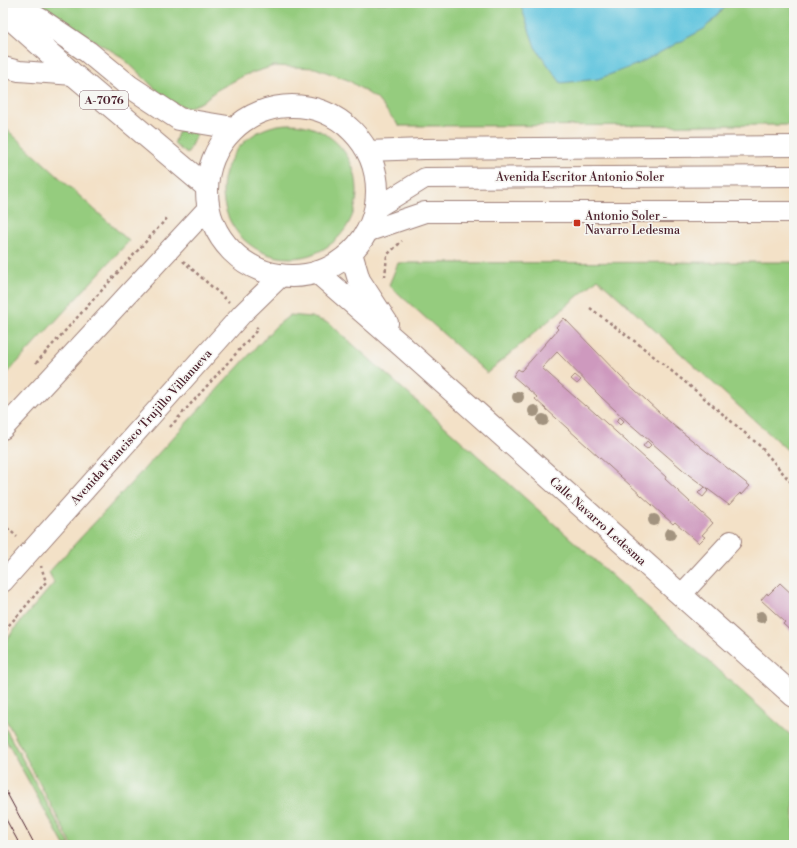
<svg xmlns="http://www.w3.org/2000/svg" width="797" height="848" viewBox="0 0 797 848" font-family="'Libre Bodoni',serif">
<rect width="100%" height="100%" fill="#f6f6f2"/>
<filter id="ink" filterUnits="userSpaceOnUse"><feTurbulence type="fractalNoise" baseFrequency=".025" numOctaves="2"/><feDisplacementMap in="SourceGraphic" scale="8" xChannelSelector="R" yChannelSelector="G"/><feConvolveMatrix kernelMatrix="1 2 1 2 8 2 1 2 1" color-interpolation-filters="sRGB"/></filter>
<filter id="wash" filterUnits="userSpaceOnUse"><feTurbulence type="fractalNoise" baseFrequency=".012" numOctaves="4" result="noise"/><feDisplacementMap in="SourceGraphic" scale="16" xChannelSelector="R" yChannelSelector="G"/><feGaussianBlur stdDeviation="0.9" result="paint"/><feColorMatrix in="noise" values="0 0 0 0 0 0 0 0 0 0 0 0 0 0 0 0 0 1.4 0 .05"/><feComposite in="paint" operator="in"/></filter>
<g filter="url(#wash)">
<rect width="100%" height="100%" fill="#f3e1c7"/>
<g fill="#95cc7e" stroke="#707654">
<path d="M31 3H520L521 5 704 29 729 3H794V125L400 126 395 121 377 99 348 80 315 68 274 66 245 75 217 90 202 102 187 108 167 100 122 57Z"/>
<circle cx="290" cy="191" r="67"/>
<path d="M3 126 129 241 3 378Z"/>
<path d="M179 130 197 133 187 154 174 144Z"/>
<path d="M794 262V456L598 279 487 373 389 285 398 263Z"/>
<path d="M290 315 311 317 329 323 794 738V845H72L3 714V645L16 627 54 583 49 572 275 327Z"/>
<path d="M3 724 70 845H64L3 735Z"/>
</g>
<path fill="#60c5de" stroke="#557284" d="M520 3H729L704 29 638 64 598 79 561 83 535 47Z"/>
<g id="blocks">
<g fill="#ce99be">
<path d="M564 318 621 377 673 425 750 486 742 495 740 493 729 505 689 475 629 423 601 397 557 352 542 368 585 406 586 405 666 477 665 479 713 523 702 535 705 537 699 543 675 522 673 524 535 399 537 397 513 376 518 369 521 371 532 359 558 329 556 327Z"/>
<path d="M575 375 581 380 577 384 571 379Z"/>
<path d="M620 417 624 421 620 425 616 421Z"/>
<path d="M647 441 651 445 647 449 643 446Z"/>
<path d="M704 487 708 491 703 497 698 493Z"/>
<path d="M780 583 794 596V634L783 624 785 622 761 600 767 593 768 595Z"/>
</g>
</g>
</g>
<g filter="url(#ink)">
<use href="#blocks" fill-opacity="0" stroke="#9e8079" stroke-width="1"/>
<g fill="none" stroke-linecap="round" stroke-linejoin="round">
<g stroke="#9e8079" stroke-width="22">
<g id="minor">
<path d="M3 67 19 71 74 75"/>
<path d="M367 151 424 149 794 146"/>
<path d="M375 209 425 178 794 176"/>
<path d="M366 232 425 212H794"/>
<path d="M3 429 208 208"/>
<path d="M3 582 242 314 282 275"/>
<path d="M681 595 731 541"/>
</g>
</g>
<g stroke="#9e8079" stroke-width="24">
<g id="major">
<path d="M11 3 41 20 88 52 129 86 179 119 234 128"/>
<path d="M3 12 74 75 207 187"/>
<circle cx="292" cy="191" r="85"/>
<path d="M351 253 359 280 387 323"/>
<path d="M317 272 402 346 794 696"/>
</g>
</g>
<g stroke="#9e8079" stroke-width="2.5" stroke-dasharray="3 3" stroke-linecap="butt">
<path d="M183 261 229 302"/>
<path d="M385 277 387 255 402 241"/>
<path d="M590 308 641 346 696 391 760 446 794 486"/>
<path d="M36 363 168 217"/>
<path d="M170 427 258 329 256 327"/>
<path d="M3 524 17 537"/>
<path d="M793 540 794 539"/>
<path d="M3 636 9 625 20 613 46 582 41 566"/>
</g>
<use href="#minor" stroke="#fff" stroke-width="20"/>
<use href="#major" stroke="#fff" stroke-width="22"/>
<g stroke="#4a1f2b" stroke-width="1">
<path d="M3 786 35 845"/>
<path d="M3 814 20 845"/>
</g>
</g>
<g fill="#a2937f">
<circle cx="518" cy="397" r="6"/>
<circle cx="534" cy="411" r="6"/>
<circle cx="543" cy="420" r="6"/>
<circle cx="654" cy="520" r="6"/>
<circle cx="670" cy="534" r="6"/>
<circle cx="761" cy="617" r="6"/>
</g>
</g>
<rect fill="#c8321e" stroke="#f6f6f2" stroke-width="1.5" x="573" y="219" width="8" height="8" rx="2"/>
<g text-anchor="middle" stroke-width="3" stroke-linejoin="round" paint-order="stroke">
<rect fill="#f6f6f2" stroke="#7e6067" stroke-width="1" x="80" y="91" width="48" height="18" rx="3"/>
<g font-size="11" font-weight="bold" fill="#4a1f2b">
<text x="104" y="104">A-7076</text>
</g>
<g font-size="12" fill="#4a1f2b" stroke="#f6f6f2">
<text x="580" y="181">Avenida Escritor Antonio Soler</text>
<text transform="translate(141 427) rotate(-48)" y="4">Avenida Francisco Trujillo Villanueva</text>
<text transform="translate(598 521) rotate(42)" y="4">Calle Navarro Ledesma</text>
</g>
<g font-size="12" fill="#4a1f2b" stroke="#f6f6f2" text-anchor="start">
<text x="585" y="220">Antonio Soler -<tspan x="585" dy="14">Navarro Ledesma</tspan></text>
</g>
</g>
<rect width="797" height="848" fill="none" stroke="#f6f6f2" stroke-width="16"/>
</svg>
